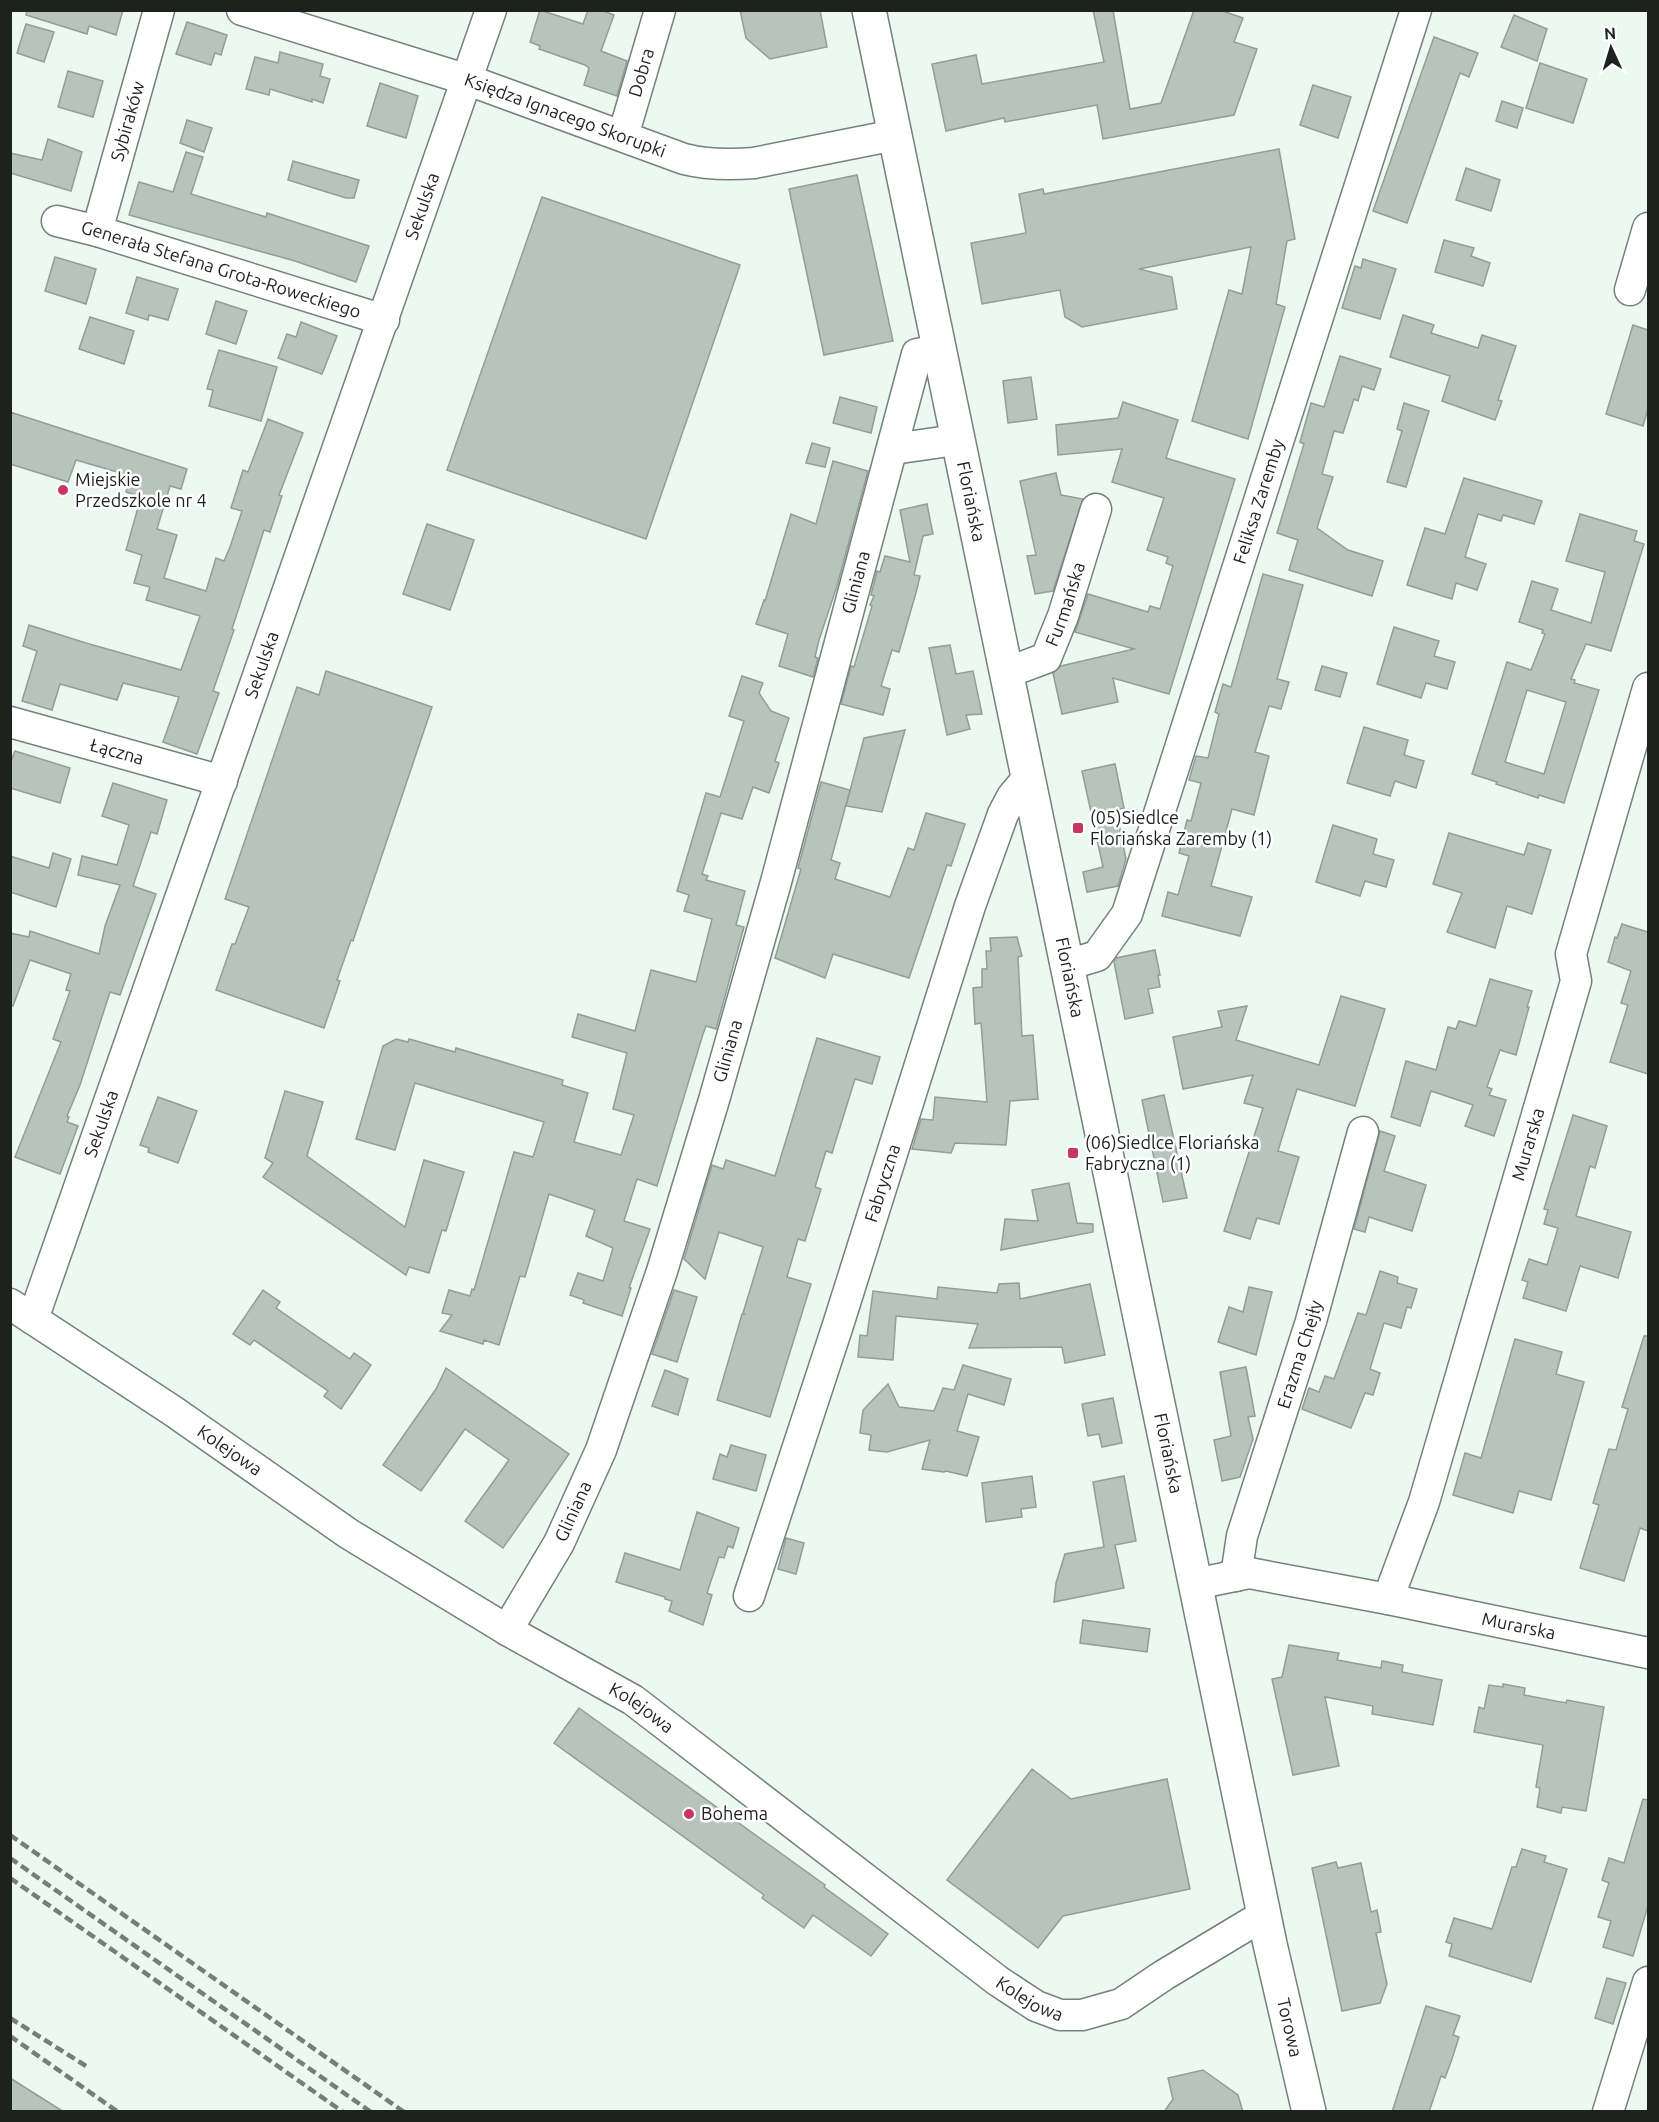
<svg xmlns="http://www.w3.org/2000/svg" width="1659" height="2122" viewBox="0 0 1659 2122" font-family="Ubuntu,sans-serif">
<rect width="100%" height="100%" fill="#ebf9f2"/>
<g fill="#b7c4bd" stroke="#929e98" stroke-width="1.5" fill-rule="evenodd">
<path d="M27 10H123L116 35 89 26 87 34 26 15Z"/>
<path d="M540 10 583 24 588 10H601L614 15 601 51 627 61 617 96 584 85 589 68 585 65 539 49 540 46 530 42Z"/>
<path d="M740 10H820L827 47 770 59 746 38Z"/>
<path d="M1093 10H1113L1130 109 1161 103 1194 10H1220L1243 18 1234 42 1257 49 1234 115 1103 139 1097 105 1005 122 1004 118 946 131 932 64 976 55 982 84 1104 62Z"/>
<path d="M1514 15 1547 29 1537 61 1501 47Z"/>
<path d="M187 22 227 35 221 55 215 53 211 65 176 54Z"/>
<path d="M26 24 54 32 44 62 17 53Z"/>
<path d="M1434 37 1478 53 1469 77 1460 73 1407 223 1373 211Z"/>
<path d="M280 52 323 64 320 76 330 79 323 103 312 99V102L270 89 269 95 246 89 255 57 278 63Z"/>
<path d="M1540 63 1587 79 1573 123 1526 108Z"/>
<path d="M68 71 103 81 93 117 58 107Z"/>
<path d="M380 83 418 96 406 138 367 126Z"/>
<path d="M1313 85 1351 97 1338 138 1300 125Z"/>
<path d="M1502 101 1523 108 1517 128 1496 121Z"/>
<path d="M187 120 212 128 204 152 180 143Z"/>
<path d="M48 139 82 152 71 191 10 173V153L42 160Z"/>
<path d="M1279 149 1295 239 1287 241 1276 304 1285 307 1248 439 1192 421 1229 290 1242 294 1251 247 1139 269 1172 277 1177 309 1082 327 1065 317 1060 290 982 304 971 243 1026 233 1019 194 1043 189 1044 194Z"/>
<path d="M186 152 203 157 191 194 266 217 267 213 369 246 356 282 295 261 129 215 139 182 173 192Z"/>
<path d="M293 161 359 180 354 198H346L288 180Z"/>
<path d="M1466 168 1500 180 1491 211 1456 200Z"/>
<path d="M857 175 893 341 824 355 789 189Z"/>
<path d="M542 197 740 265 646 539 447 470Z"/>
<path d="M1444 240 1474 248 1471 256 1490 263 1483 286 1435 272Z"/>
<path d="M55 257 96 269 86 304 45 291Z"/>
<path d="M1363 259 1396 269 1380 319 1342 308 1355 266 1361 268Z"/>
<path d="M137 277 178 289 168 320 149 315 148 320 126 313Z"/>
<path d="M216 301 247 311 236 344 206 334Z"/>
<path d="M1403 315 1434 325 1431 333 1478 348 1482 335 1516 346 1498 400 1502 401 1495 420 1442 401 1450 376 1390 357Z"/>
<path d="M90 317 134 331 124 364 79 349Z"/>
<path d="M301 322 337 336 322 374 278 358 287 334 296 337Z"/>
<path d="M1633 325 1648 330V409L1643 426 1606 414Z"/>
<path d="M219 350 277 367 261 421 209 406 213 390 207 389Z"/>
<path d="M1340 356 1381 369 1374 390 1362 386 1358 401 1354 399 1343 433 1334 431 1322 474 1333 477 1317 528 1348 550 1383 561 1372 596 1289 570 1298 540 1277 533 1304 444 1300 442 1311 403 1324 407Z"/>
<path d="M1031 377 1037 419 1008 423 1003 381Z"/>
<path d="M840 397 877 407 871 433 833 423Z"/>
<path d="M1123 402 1178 420 1166 458 1235 479 1169 694 1113 678 1118 702 1062 714 1053 673 1061 666 1134 649 1075 632 1088 594 1148 612 1150 606 1160 609 1173 566 1166 563 1168 557 1147 550 1164 498 1112 482 1122 449 1058 455 1056 425 1118 418Z"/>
<path d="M1404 403 1429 411 1406 487 1387 482 1402 431 1397 429Z"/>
<path d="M10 412 187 469 181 489 170 486 157 529 177 535 164 578 206 591 216 558 224 561 230 547 242 511 231 508 243 470 248 472 268 419 303 433 279 495 282 496 270 532 264 530 232 629 234 630 213 691 219 693 197 754 163 742 179 697 123 683 117 700 60 684 52 710 22 701 37 651 23 646 29 625 86 643 181 670 200 616 146 600 150 587 134 583 142 555 126 550 141 497 126 492 131 476 76 460 68 482 10 464Z"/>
<path d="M812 443 830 448 825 467 806 463Z"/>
<path d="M833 461 868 471 837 586 819 640 815 657 818 658 813 677 779 666 788 634 756 624 764 600 765 601 791 514 816 524Z"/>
<path d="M1056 473 1061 495 1083 499 1053 591 1035 594 1027 556 1036 555 1020 481Z"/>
<path d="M1464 478 1542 501 1534 524 1503 515 1501 521 1478 514 1465 557 1486 564 1477 590 1456 583 1452 599 1407 585 1425 528 1445 534Z"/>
<path d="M927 504 933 534 923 536 914 575 920 576 917 589 899 652 892 650 881 686 890 689 883 715 841 704 851 666 854 667 872 606 870 605 874 596 871 595 877 571 880 572 885 556 910 562 900 510Z"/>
<path d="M1580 514 1637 531 1634 541 1644 544 1611 651 1586 644 1571 679 1575 680 1574 683 1599 690 1564 803 1539 795 1538 798 1496 784 1497 782 1472 774 1507 662 1531 670 1545 634 1542 633 1543 630 1519 622 1532 581 1558 589 1551 610 1591 623 1605 572 1566 561ZM1527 690 1566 702 1544 774 1505 762Z"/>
<path d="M427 524 474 540 450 610 403 594Z"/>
<path d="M1263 574 1303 585 1277 679 1289 682 1281 709 1269 706 1255 752 1269 756 1254 815 1232 809 1211 886 1252 897 1240 936 1162 916 1168 892 1178 895 1189 856 1179 853 1187 820 1191 821 1201 783 1189 780 1196 756 1208 758 1219 714 1215 712 1223 684 1231 687Z"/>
<path d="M1394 627 1439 641 1434 656 1455 662 1447 689 1426 683 1421 698 1377 684Z"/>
<path d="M950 645 956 674 973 671 982 714 966 715 970 729 947 735 929 648Z"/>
<path d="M1322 666 1347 673 1340 697 1315 690Z"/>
<path d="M326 671 432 707 353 941 351 940 337 980 340 981 324 1028 216 990 232 944H235L249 907 225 899 297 687 319 695Z"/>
<path d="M742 676 763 683 759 693 771 711 789 718 775 761 779 763 769 793 753 787 742 819 721 813 702 874 708 876 706 880 745 891 736 925 744 927 716 1029 706 1026 703 1034 657 1186 637 1179 624 1221 650 1229 629 1288H631L622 1316 583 1303 584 1300 570 1295 578 1273 603 1281 613 1248 586 1236 595 1210 549 1194 525 1277 520 1276 499 1345 484 1340 483 1344 440 1331 452 1315 442 1313 449 1290 470 1296 472 1289 474 1290 514 1152 533 1157 544 1122 415 1083 395 1150 356 1139 383 1046 396 1039 408 1042 409 1039 455 1052 456 1048 563 1080 562 1085 588 1093 574 1142 621 1155 634 1115 613 1109 627 1053 572 1037 578 1014 635 1031 651 970 696 982 712 919 684 911 689 895 677 891 706 793 720 797 744 721 729 716Z"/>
<path d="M1364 727 1408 740 1404 755 1424 761 1416 788 1395 781 1390 796 1347 783Z"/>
<path d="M905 730 882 812 846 806 864 738Z"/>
<path d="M15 751 70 768 60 803 10 788V764Z"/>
<path d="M1115 764 1124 808 1116 810 1126 859 1118 886 1087 892 1083 872 1103 867 1082 771Z"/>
<path d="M821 782 850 790 831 860 840 863 835 879 890 897 908 848 914 850 926 813 965 824 951 866 947 865 909 978 833 954 825 978 775 958 801 869 798 868Z"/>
<path d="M113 783 167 800 157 834 151 832 133 886 156 894 120 995 110 992 80 1085 67 1116 69 1117 67 1122 78 1126 60 1174 15 1157 61 1042 53 1039 70 991 66 990 71 974 30 960 13 1006 10 1005V933L29 937 30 931 99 954 105 926 120 885 78 875 82 856 117 865 129 825 102 816Z"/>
<path d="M1333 825 1377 839 1373 854 1394 860 1386 887 1365 881 1360 896 1316 882Z"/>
<path d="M1449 833 1524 855 1528 843 1551 850 1532 914 1507 906 1495 948 1447 932 1462 893 1433 884Z"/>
<path d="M53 853 71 859 56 907 10 892V856L49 868Z"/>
<path d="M1622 924 1648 932V1074L1610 1062 1628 1005 1621 1003 1631 971 1608 962 1615 937 1617 938Z"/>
<path d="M1017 937 1022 956 1018 957 1022 1036 1033 1035 1038 1099 1010 1101 1006 1145 955 1143 951 1153 912 1149 921 1119 933 1120 935 1097 987 1102 981 1023 975 1024 973 988 982 987V969H987L986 951H991L990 938Z"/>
<path d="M1155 950 1160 975H1158L1160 987 1148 989 1153 1013 1125 1019 1114 962 1116 958Z"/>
<path d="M1490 979 1532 991 1527 1007H1529L1516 1055 1500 1050 1487 1087 1492 1089 1489 1095 1506 1100 1494 1136 1465 1126 1473 1105 1431 1091 1420 1126 1391 1117 1406 1061 1436 1070 1448 1027 1456 1029 1459 1021 1476 1026Z"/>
<path d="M1341 996 1385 1009 1355 1106 1297 1089 1278 1151 1299 1157 1279 1224 1257 1218 1250 1239 1224 1231 1263 1108 1244 1103 1253 1075 1183 1089 1173 1037 1222 1027 1218 1011 1247 1006 1236 1040 1319 1065Z"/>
<path d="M817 1038 880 1057 872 1084 855 1079 832 1153 826 1151 815 1187 821 1189 805 1241 798 1239 787 1277 811 1284 770 1417 717 1400 742 1314H745L743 1313 763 1247 719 1232 705 1279 684 1259 712 1165 723 1169 726 1160 775 1176Z"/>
<path d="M285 1091 323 1102 307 1156 405 1227 424 1160 464 1172 446 1231 442 1230 429 1273 409 1267 406 1275 263 1177 273 1163 265 1158Z"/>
<path d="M1164 1095 1187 1198 1163 1202 1142 1100Z"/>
<path d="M158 1097 197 1111 178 1163 148 1152 149 1148 140 1145Z"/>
<path d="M1573 1115 1607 1126 1595 1168 1590 1166 1576 1216 1631 1232 1618 1278 1580 1266 1566 1311 1523 1298 1528 1282 1522 1280 1529 1259 1547 1265 1558 1228 1544 1224 1548 1210 1544 1209Z"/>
<path d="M1380 1131 1395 1136 1384 1171 1426 1185 1412 1231 1369 1217 1365 1232 1354 1229Z"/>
<path d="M1069 1183 1077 1223 1093 1224V1232L1001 1250 1005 1219 1038 1221 1032 1190Z"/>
<path d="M1380 1271 1398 1277 1397 1283 1417 1289 1411 1308 1407 1307 1401 1328 1384 1323 1370 1369 1380 1373 1373 1395 1365 1393 1351 1428 1302 1409 1309 1388 1319 1392 1325 1376 1334 1379 1358 1313 1366 1315Z"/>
<path d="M1019 1283 1020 1299 1090 1284 1105 1355 1065 1363 1062 1347 969 1348 978 1324 896 1316 893 1360 858 1357 860 1335 867 1336 873 1291 937 1299 938 1287 997 1293 999 1284Z"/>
<path d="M1249 1287 1272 1292 1256 1355 1218 1342 1229 1307 1243 1312Z"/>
<path d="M263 1290 280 1302 276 1308 350 1359 354 1353 371 1365 341 1409 324 1396 328 1391 254 1340 250 1345 233 1334Z"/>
<path d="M674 1290 697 1297 677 1362 652 1354Z"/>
<path d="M1644 1336H1648V1531L1640 1528 1624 1581 1580 1568 1599 1505 1593 1503 1609 1449 1616 1450 1628 1409 1622 1407Z"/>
<path d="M1515 1339 1562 1352 1556 1374 1584 1382 1551 1500 1519 1491 1513 1513 1453 1495 1465 1453 1481 1458Z"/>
<path d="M963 1365 1011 1379 1004 1405 968 1394 957 1431 979 1437 967 1476 946 1471 944 1472 922 1469 930 1440 887 1452 869 1450 871 1435 860 1433 863 1410 888 1384 899 1407 934 1411 943 1388 954 1390Z"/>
<path d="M1246 1367 1255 1416 1248 1417 1253 1439 1240 1477 1222 1481 1214 1440 1231 1436 1220 1372Z"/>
<path d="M446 1368 569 1454 503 1548 465 1521 509 1460 465 1429 421 1491 383 1465 436 1389Z"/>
<path d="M665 1370 688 1379 678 1415 652 1406Z"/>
<path d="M1113 1398 1122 1443 1102 1447 1099 1434 1088 1436 1082 1404Z"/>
<path d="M731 1445 766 1455 756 1491 713 1479 720 1454 727 1457Z"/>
<path d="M1032 1476 1036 1507 1021 1509 1022 1517 986 1522 982 1483Z"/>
<path d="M1124 1476 1136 1541 1115 1545 1124 1588 1054 1602 1056 1583 1065 1554 1104 1547 1093 1482Z"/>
<path d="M697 1512 739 1528 733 1548 728 1546 724 1558 719 1557 707 1593 712 1595 703 1625 669 1611 672 1601 665 1599V1597L616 1582 625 1553 680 1570Z"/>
<path d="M786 1538 804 1543 796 1574 778 1569Z"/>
<path d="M1083 1620 1150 1629 1147 1652 1080 1643Z"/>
<path d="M1289 1645 1339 1653 1337 1660 1381 1668 1382 1661 1403 1665 1402 1672 1442 1680 1433 1725 1372 1714 1373 1706 1325 1697 1339 1766 1293 1775 1272 1679 1282 1677Z"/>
<path d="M1503 1684 1525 1688 1524 1695 1566 1703 1567 1700 1604 1707 1586 1811 1562 1807 1561 1813 1537 1807 1540 1788 1536 1787 1543 1745 1474 1732 1479 1707 1484 1709 1489 1685 1503 1687Z"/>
<path d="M579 1708 825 1885 824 1887 888 1934 871 1956 813 1915 804 1928 762 1898 764 1895 554 1743Z"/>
<path d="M1032 1769 1071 1799 1167 1779 1190 1889 1063 1916 1038 1948 947 1880Z"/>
<path d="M1643 1799 1648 1800V1906L1633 1956 1603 1947 1611 1921 1598 1917 1609 1883 1602 1880 1609 1858 1624 1863Z"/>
<path d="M1522 1849 1546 1856 1544 1862 1567 1869 1531 1982 1449 1956 1452 1944 1446 1942 1454 1918 1492 1929 1512 1867H1516Z"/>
<path d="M1336 1862 1338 1868 1361 1863 1371 1912 1377 1910 1381 1932 1376 1933 1387 1984 1380 2003 1342 2011 1312 1868Z"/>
<path d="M1607 1978 1626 1983 1613 2024 1595 2018Z"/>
<path d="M1426 2006 1460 2016 1453 2035 1459 2037 1452 2059 1445 2078 1441 2076 1429 2112H1392Z"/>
<path d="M1203 2070 1238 2095 1243 2112H1164L1173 2099 1168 2078Z"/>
<path d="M10 2078 64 2112H10Z"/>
</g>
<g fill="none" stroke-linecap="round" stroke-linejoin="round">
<g stroke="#75817b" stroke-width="33">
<g id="minor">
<path id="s1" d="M242 10 468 80 684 159C708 165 730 165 754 163L895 135"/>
<path id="s2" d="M623 136 660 10"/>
<path id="s3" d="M57 221 97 231 384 320"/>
<path id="s4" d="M97 231 159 10"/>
<path d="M1630 290 1648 228"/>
<path d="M893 449 956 440"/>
<path id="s5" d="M1006 673 1046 658 1063 616 1096 509"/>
<path id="s6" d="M10 722 222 781"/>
<path id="s7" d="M1067 965 1097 956 1127 914 1416 10"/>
<path id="s8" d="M10 1304 173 1411 349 1534 507 1630 633 1700 998 1981 1036 2006 1060 2015H1082L1121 2004 1164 1975 1264 1915"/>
<path id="s9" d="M33 1319 491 10"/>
<path id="s10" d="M1236 1576 1242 1536 1311 1321 1363 1132"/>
<path id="s11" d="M1195 1584 1249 1573 1388 1599 1648 1653"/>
<path id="s12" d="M749 1596 838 1325 970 906 1003 814 1012 797 1028 778"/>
<path id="s13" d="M1388 1599 1424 1502 1576 981 1571 954 1648 688"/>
<path id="s14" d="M507 1630 559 1543 601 1450 662 1271 714 1100 776 882 917 354 939 350"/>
<path d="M1608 2112 1648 1982"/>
</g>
</g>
<g stroke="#75817b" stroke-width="36">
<g id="tertiary">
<path id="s15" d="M869 10 1270 1944 1309 2112"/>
</g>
</g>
<use href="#minor" stroke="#fff" stroke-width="30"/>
<use href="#tertiary" stroke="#fff" stroke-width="33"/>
<g stroke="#757e79" stroke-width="4.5" stroke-dasharray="9 4.5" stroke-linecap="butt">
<path d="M10 1835 404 2112"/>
<path d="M10 1858 371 2112"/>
<path d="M10 1878 343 2112"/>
<path d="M10 2018 86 2066"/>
<path d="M10 2036 118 2112"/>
</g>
</g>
<g fill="#c63762" stroke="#fff" stroke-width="2">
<circle cx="63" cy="490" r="6"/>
<rect x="1072" y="822" width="12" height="12" rx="3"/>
<rect x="1067" y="1147" width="12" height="12" rx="3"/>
<circle cx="689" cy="1814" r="6"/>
</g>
<g text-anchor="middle" stroke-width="5" stroke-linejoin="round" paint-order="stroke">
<g font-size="18" fill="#1d221f" stroke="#fff">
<text dy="6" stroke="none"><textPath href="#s2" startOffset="66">Dobra</textPath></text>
<text dy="6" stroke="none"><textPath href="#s1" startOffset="340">Księdza Ignacego Skorupki</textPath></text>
<text dy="6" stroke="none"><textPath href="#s4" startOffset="114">Sybiraków</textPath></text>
<text dy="6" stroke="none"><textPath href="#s9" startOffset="1179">Sekulska</textPath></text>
<text dy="6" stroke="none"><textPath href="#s3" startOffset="171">Generała Stefana Grota-Roweckiego</textPath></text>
<text dy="6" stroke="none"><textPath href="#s15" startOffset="502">Floriańska</textPath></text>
<text dy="6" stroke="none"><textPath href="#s7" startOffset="516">Feliksa Zaremby</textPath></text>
<text dy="6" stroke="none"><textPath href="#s14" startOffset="1108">Gliniana</textPath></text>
<text dy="6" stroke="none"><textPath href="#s5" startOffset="100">Furmańska</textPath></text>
<text dy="6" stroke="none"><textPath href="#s9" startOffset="693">Sekulska</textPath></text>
<text dy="6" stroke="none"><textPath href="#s6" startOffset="111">Łączna</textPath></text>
<text dy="6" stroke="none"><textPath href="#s15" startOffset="988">Floriańska</textPath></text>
<text dy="6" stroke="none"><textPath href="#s14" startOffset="622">Gliniana</textPath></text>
<text dy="6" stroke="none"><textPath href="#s9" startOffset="207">Sekulska</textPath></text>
<text dy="6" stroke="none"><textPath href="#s13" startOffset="476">Murarska</textPath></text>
<text dy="6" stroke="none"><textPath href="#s12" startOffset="434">Fabryczna</textPath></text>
<text dy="6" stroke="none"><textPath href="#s10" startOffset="231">Erazma Chejły</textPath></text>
<text dy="6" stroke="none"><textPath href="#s8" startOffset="264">Kolejowa</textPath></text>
<text dy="6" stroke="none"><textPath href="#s15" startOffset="1474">Floriańska</textPath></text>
<text dy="6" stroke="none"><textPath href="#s14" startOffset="136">Gliniana</textPath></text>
<text dy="6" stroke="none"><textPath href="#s11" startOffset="330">Murarska</textPath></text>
<text dy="6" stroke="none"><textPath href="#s8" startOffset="750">Kolejowa</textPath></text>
<text dy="6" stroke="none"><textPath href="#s8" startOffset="1236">Kolejowa</textPath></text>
<text dy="6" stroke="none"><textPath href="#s15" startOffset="2061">Torowa</textPath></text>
</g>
<g font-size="18" fill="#1d221f" stroke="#fff" text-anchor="start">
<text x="75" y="486">Miejskie<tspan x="75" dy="21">Przedszkole nr 4</tspan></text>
<text x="1090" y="824">(05)Siedlce<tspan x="1090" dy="21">Floriańska Zaremby (1)</tspan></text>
<text x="1085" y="1149">(06)Siedlce Floriańska<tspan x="1085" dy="21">Fabryczna (1)</tspan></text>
<text x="701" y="1820">Bohema</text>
</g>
</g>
<rect width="1659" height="2122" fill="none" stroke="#1d221f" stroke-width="24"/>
<g transform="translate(1611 48) rotate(356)" stroke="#ffffff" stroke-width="4.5" paint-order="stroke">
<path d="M0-4.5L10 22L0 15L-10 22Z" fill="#1d221f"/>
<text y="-9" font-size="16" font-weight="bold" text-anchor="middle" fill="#1d221f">N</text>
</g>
</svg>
